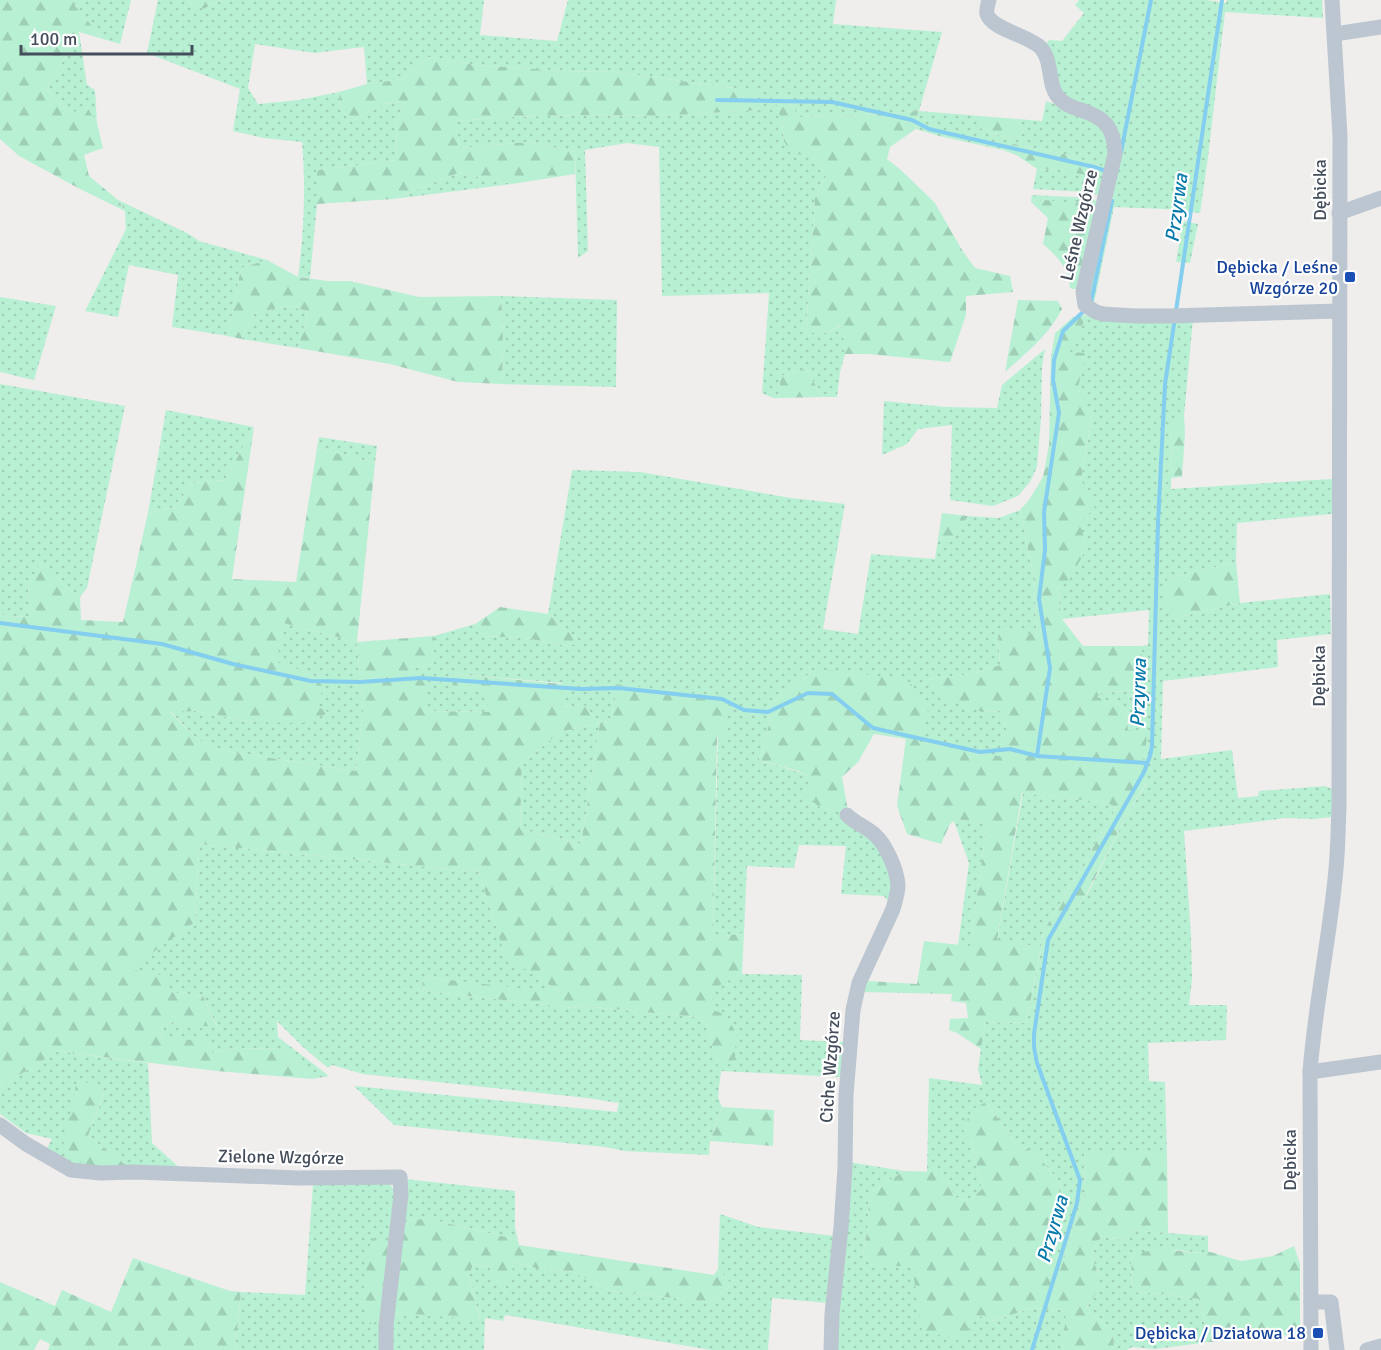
<svg xmlns="http://www.w3.org/2000/svg" width="1381" height="1350" viewBox="0 0 1381 1350" font-family="Signika,sans-serif">
<defs>
<pattern id="green-dots" width="8" height="8" patternUnits="userSpaceOnUse" patternTransform="scale(1.5)"><rect width="8" height="8" fill="#b8f0d3"/><path d="M2 2h.1M6 6h.1" fill="none" stroke="#9fcfb7" stroke-width="1.8" stroke-linecap="round"/></pattern>
<pattern id="forest-firs" width="22" height="20" patternUnits="userSpaceOnUse" patternTransform="scale(1.5)"><rect width="22" height="20" fill="#b8f0d3"/><path d="M5 1l3.5 6h-7zM16 11l3.5 6h-7z" fill="#9fcfb7"/></pattern>
</defs>
<rect width="100%" height="100%" fill="#f0eded"/>
<g fill="url(#green-dots)">
<path d="M77 0H131L120 44 103 39 75 6Z"/>
<path d="M158 0H187L203 9 222 0H484L480 35 557 41 568 0H836L833 24 942 32 919 111 980 116V128L1006 138 1020 137 1023 132 1017 119 1042 121 1046 101C1059 106 1088 116 1098 124 1118 139 1107 176 1101 196L1086 192 1033 189 1037 169 1059 170 1102 166 1064 154 1014 144 1003 150 939 136 916 129 918 111 864 115 799 117 784 94H774L782 123 784 141 815 155 826 176 815 198 806 330 820 335 843 325 845 354 840 372 837 397H823L805 369 781 376 778 398H773L762 393 769 293 662 296 659 147 627 143 585 150 588 251 578 258 575 152 529 142 460 148 455 121 510 117 581 115 658 116 760 110 734 88 616 72 566 71 475 65 428 57 403 79 367 84 364 47 314 53 255 44 248 88 258 104 299 100 339 92 340 109 352 121 384 104 404 102 397 123 396 160 317 170V204L310 278 298 277C304 233 306 187 302 142L264 138 233 131 240 89 147 53Z"/>
<path d="M1079 0H1207L1226 3 1227 0H1322L1323 18 1225 12 1208 157 1200 213 1165 209 1114 207 1094 303 1088 302 1118 136 1065 100 1045 45 1049 40 1062 41 1084 13 1075 5Z"/>
<path d="M79 32 87 85 95 90 97 123 87 107 69 115 47 90Z"/>
<path d="M458 173 512 184 393 199Z"/>
<path d="M1032 195 1093 198 1100 206 1098 214 1045 200 1031 202Z"/>
<path d="M118 200 189 234 199 241 267 260 241 268 228 336 172 327 178 275 129 265 118 317 85 311 126 229 125 211Z"/>
<path d="M1183 221 1198 224 1190 263 1176 262Z"/>
<path d="M501 296 617 300 616 387 502 384 503 343Z"/>
<path d="M0 297 56 306 34 380 0 372Z"/>
<path d="M287 306 308 311 298 348 241 339 255 313Z"/>
<path d="M1087 315 1193 319 1184 416 1172 422 1171 489 1332 479V514L1237 523 1236 562 1165 579 1179 617 1240 603 1330 594 1331 634 1277 640 1278 667 1163 681 1161 759 1232 750 1238 798 1258 796 1259 791 1325 786 1332 789V817L1314 819 1285 818 1184 831 1191 936 1192 979 1189 1005H1227L1226 1040 1148 1043 1149 1081 1165 1082 1167 1154 1084 1155 1085 1192 1060 1272 1051 1239 1060 1182 1037 1155 1015 1142 987 1103 971 1141 982 1189 969 1201 955 1197 941 1172H927L929 1078 982 1085 978 1069 985 1022 1026 1023 1041 950 1033 946 997 941 1023 793 1108 803 1116 808 1043 932 1041 948 1055 941 1070 914 1088 893 1127 815 1146 784 1137 770 1145 756 1128 730 1126 708 1096 697 1101 693 1142 690V646L1148 645 1149 610 1062 619 1059 604 1060 584 1087 548 1079 524 1081 481 1092 416 1077 387 1086 353H1069Z"/>
<path d="M1045 349 1042 366 1041 418 1037 467 1030 482 1018 496 993 506 950 500 952 425 918 429 907 444 882 455 884 401 946 407 997 408 1002 385Z"/>
<path d="M0 384 125 406 87 588 80 597 40 565 28 586 30 616 7 617 0 613Z"/>
<path d="M166 410 254 427 225 480 192 483 175 507 148 513Z"/>
<path d="M319 437 377 446 375 463 317 448Z"/>
<path d="M572 470 640 472 791 498 845 504 823 629 858 634 871 554 935 559 938 539 955 537 968 516 999 518 1020 510 1033 573 1037 635 998 636 1000 665 972 674 928 680 982 712 1001 711 1007 732 1004 758 918 742 814 670 769 705 770 721 759 760C776 766 794 769 810 777L822 809 840 810 851 825 877 842 896 889 888 901 884 896 841 894 846 846 799 845 794 868 747 866 744 933 713 938 718 736H726L616 684V696L610 722 600 723 581 844 520 829 522 763 560 732 600 723 584 705 562 707V683L455 674 485 691 491 712 427 711 408 668 434 664V636L475 624 481 636 525 638 566 646 580 642 548 614Z"/>
<path d="M283 623 357 642 363 711 356 771 218 750 196 738 170 711H195L254 722H303L329 713 312 704 308 673 276 662Z"/>
<path d="M957 819 987 823 970 947 958 945 969 863 954 821Z"/>
<path d="M199 844 479 872 505 955 563 994 423 977 422 989 435 992 574 1008 583 1006 705 1018 716 1061 712 1010V988L742 974 802 975 800 1040 845 1042 842 1077 721 1071 718 1097 722 1107 710 1141 709 1155 625 1151 605 1147 394 1125 354 1086 617 1112 619 1103 587 1098 363 1074 332 1065 328 1068 303 1047 277 1021 278 1037 329 1076 312 1079 284 1049 237 1048 212 1053 206 1040H161L163 1023 217 1026 203 996 170 992 129 969 195 922Z"/>
<path d="M60 1050 70 1053 148 1063 152 1143 180 1168 131 1169 88 1136 104 1093 78 1081 86 1166H74L47 1148 52 1139 26 1133 0 1114V1087Z"/>
<path d="M849 1162 904 1171 869 1194 868 1226 863 1254 872 1266H912L976 1315 992 1321 1032 1308 1067 1310 1063 1350H837Z"/>
<path d="M405 1179 515 1191V1228L518 1240 425 1218 402 1224Z"/>
<path d="M388 1182 394 1190 395 1203 388 1244 371 1239 383 1320 382 1350H235L241 1292 305 1295 313 1184Z"/>
<path d="M720 1214 758 1227 835 1236 828 1303 772 1298 768 1350H711L505 1315 503 1321 485 1318 484 1350H392V1312L480 1319 469 1276 472 1264 489 1267 504 1293 506 1285 514 1263 536 1268 573 1272 610 1291 709 1302 732 1285 718 1269Z"/>
<path d="M1130 1230 1208 1236V1254L1177 1250 1131 1254 1132 1292 1165 1294 1199 1299 1209 1342 1155 1349 1132 1347 1127 1350H1114L1113 1331 1090 1313 1087 1307 1093 1299 1098 1272 1092 1258 1097 1241 1103 1237 1124 1240Z"/>
</g>
<g fill="url(#forest-firs)" fill-rule="evenodd">
<path d="M0 0H77L75 6 103 39 79 32 47 90 68 114 87 107 97 123 103 148 84 155 89 176 118 200 125 211 80 189 19 156 0 139Z"/>
<path d="M187 0H222L203 9Z"/>
<path d="M428 57 475 65 566 71 616 72 755 91 761 110 658 116 581 115 510 117 456 121 460 148 529 142 575 152V174L512 184 458 173 393 199 317 204V170L396 160 397 123 404 102 384 104 352 121 340 109 339 92 367 84 403 79Z"/>
<path d="M773 94H784L799 117 864 115 918 111 916 129 890 147 887 159 901 170 935 203 962 250 975 268 1010 276 1013 292 966 296V315L950 362 869 354H845L842 325 820 335 806 331 815 198 826 176 815 155 791 154 784 141 782 123Z"/>
<path d="M980 116 1017 119 1023 132 1020 137 1006 138 980 128Z"/>
<path d="M1014 144 1064 154 1103 166 1087 175 1059 170 1037 169 1018 156 1003 150Z"/>
<path d="M1045 200 1087 204 1098 214 1081 289H1073L1070 288C1069 267 1057 257 1043 244L1048 218 1031 202Z"/>
<path d="M267 260 298 277 328 281H350L419 297 501 296 503 343 502 384 458 382 390 364 298 348 308 311 287 306 255 313 241 339 228 336 241 268Z"/>
<path d="M1018 300 1058 301 1062 309C1049 335 1026 353 1005 372Z"/>
<path d="M1087 315 1070 352 1086 353 1078 387 1092 415 1081 481 1099 502 1080 524 1087 548 1069 580 1060 584 1059 604 1062 619 1083 646H1142V690L1101 693 1097 697 1126 708 1128 730 1147 733 1145 756 1137 770 1146 783 1127 815 1086 895 1070 914 1055 942 1041 949 1026 1023 985 1022 981 1049 957 1033 949 1030 950 1019 968 1018 966 1003 951 1001 952 994 863 992 868 981 917 984 924 941 970 946 987 823 957 819 950 824 941 844 907 834 897 806 906 739 874 734 858 762 842 777 848 811 822 809 804 794 810 777 798 771 759 760 770 721 769 705 814 670 846 671 910 682 928 710 919 742 1004 757 999 742 1007 732 1001 711 982 712 936 695 927 680 972 674 1000 665 998 635 1007 631 1037 634 1033 573 1020 510 1029 500 1043 477 1049 445 1051 356 1055 333 1073 317ZM1022 793 1108 803 1116 808 1043 932 1041 949 1033 946 997 940Z"/>
<path d="M805 369 823 397 778 398 781 376Z"/>
<path d="M1184 416 1185 433 1182 477 1171 478 1172 421Z"/>
<path d="M254 427 232 579 296 582 317 448 375 463 357 642 434 636V664L409 668 426 682 428 711 490 712 484 691 452 689 454 674 562 684V707L584 705 600 723 610 722 616 696V684L714 696 729 700 726 736 717 737 713 938 744 933 742 974 712 989V1010L725 1014 736 1033 735 1059 721 1070 716 1062 705 1018 583 1006 574 1008 435 992 422 989 423 977 562 993 505 956 479 872 199 844 195 922 130 969 166 976 171 992 203 996 217 1027 163 1023 161 1040H206L212 1053 237 1048 284 1049 312 1079 217 1071 70 1053 60 1050 0 1087V613L7 617 30 616 28 586 40 564 80 597 81 620 123 622 148 513 175 507 192 483 225 480ZM283 623 357 642 363 711 356 771 218 750 196 738 170 712 195 711 254 722 303 723 329 713 313 704 325 688 308 673 277 662ZM600 723 581 844 520 829 522 763 560 732Z"/>
<path d="M942 513 968 516 955 537 938 539Z"/>
<path d="M1236 562 1240 603 1179 617 1165 604V579Z"/>
<path d="M500 607 548 614 581 643 566 646 525 638 480 636 475 624Z"/>
<path d="M77 1081 94 1084 104 1092 88 1136 131 1169 86 1166 63 1146Z"/>
<path d="M986 1102 1015 1142 1037 1155 1060 1182 1051 1239 1060 1271 1085 1192 1084 1154H1167L1168 1233 1130 1230 1124 1240 1103 1237 1097 1241 1092 1258C1102 1280 1101 1288 1087 1307L1090 1313 1113 1331 1114 1350H1063L1066 1310 1032 1308 991 1321 976 1315 963 1342 922 1330 912 1266H872L863 1254 868 1226 869 1194 904 1171 941 1172 955 1197 969 1201 982 1189 971 1141 962 1129 973 1109Z"/>
<path d="M722 1107 774 1110 773 1146 710 1141Z"/>
<path d="M425 1218 518 1240 519 1245 714 1275 718 1269 732 1285 709 1302 610 1291 573 1272 536 1268 515 1263 506 1285 504 1294 489 1267 473 1264 469 1276 480 1320 392 1312 402 1224Z"/>
<path d="M371 1238 388 1244 383 1320 369 1324 362 1299Z"/>
<path d="M1294 1246 1300 1264V1334L1209 1342 1199 1299 1165 1294 1132 1292 1131 1254 1160 1249 1207 1254V1251L1241 1261 1273 1256Z"/>
<path d="M133 1258 230 1291 241 1292 235 1350H48L50 1344 40 1339 34 1350H0V1282L55 1306 62 1290 111 1312Z"/>
</g>
<g fill="none" stroke-linecap="round" stroke-linejoin="round">
<g stroke="#84ceef" stroke-width="4">
<path d="M717 100 832 102 912 120 929 129 1094 167 1106 171"/>
<path d="M1121 152 1151 0"/>
<path d="M1091 302 1112 201"/>
<path d="M1085 310 1063 331 1054 360 1053 380 1059 413 1044 512 1045 550 1039 599 1050 668 1037 756 1147 763"/>
<path d="M1176 311 1222 0"/>
<path d="M0 623 162 644 233 664 311 681 360 682 421 678 581 689 619 688 722 699 744 710 768 712 808 693 832 694 873 728 980 752 1010 749 1037 756"/>
<path d="M1032 1350 1077 1203 1080 1180 1037 1063 1034 1047V1034L1048 940 1144 772 1150 756 1152 746 1158 523 1165 384 1175 318"/>
</g>
<g stroke="#bcc6d0" stroke-width="15">
<path d="M989 0C988 4 986 9 987 14 991 29 1030 36 1041 48 1054 63 1046 87 1061 100 1066 105 1074 108 1081 110 1106 118 1114 128 1115 154L1085 282 1083 292 1085 305 1096 312 1103 314 1136 316H1169L1339 311"/>
<path d="M1335 34 1381 27"/>
<path d="M1339 213 1381 198"/>
<path d="M1310 1072 1381 1062"/>
<path d="M0 1125 26 1144 71 1170 101 1173 134 1172 299 1178 400 1177 401 1195 386 1326V1350"/>
<path d="M1311 1302H1331L1337 1350"/>
<path d="M831 1350 832 1314 841 1227 845 1168 846 1095 853 1010 859 983 893 909C895 901 898 893 898 885 897 870 886 844 874 834 866 827 855 823 847 815"/>
<path d="M1311 1350 1310 1072C1315 1004 1330 937 1336 869 1338 849 1338 828 1339 808L1340 136 1332 0"/>
<path d="M1367 1350 1381 1346"/>
</g>
</g>
<g fill="#1a4fb4" stroke="#fff" stroke-width="2">
<rect x="1344" y="271" width="12" height="12" rx="3"/>
<rect x="1312" y="1327" width="12" height="12" rx="3"/>
</g>
<g text-anchor="middle" stroke-width="4.5" stroke-linejoin="round" paint-order="stroke">
<g font-size="18" fill="#444e5b" stroke="#fff">
<text transform="translate(1320 190) rotate(-90)" y="6">Dębicka</text>
<text transform="translate(1079 225) rotate(-77)" y="6">Leśne Wzgórze</text>
<text transform="translate(1319 676) rotate(-90)" y="6">Dębicka</text>
<text transform="translate(830 1067) rotate(-86)" y="6">Ciche Wzgórze</text>
<text transform="translate(281 1157) rotate(1)" y="6">Zielone Wzgórze</text>
<text transform="translate(1290 1160) rotate(-90)" y="6">Dębicka</text>
</g>
<g font-size="18" fill="#164399" stroke="#fff" text-anchor="end">
<text x="1338" y="273">Dębicka / Leśne<tspan x="1338" dy="21">Wzgórze 20</tspan></text>
<text x="1306" y="1339">Dębicka / Działowa 18</text>
</g>
<g font-size="20" font-style="italic" fill="#077aab" stroke="#fff">
<text transform="translate(1176 208) rotate(-82)" y="7">Przyrwa</text>
<text transform="translate(1138 693) rotate(-88)" y="7">Przyrwa</text>
<text transform="translate(1052 1229) rotate(-74)" y="7">Przyrwa</text>
</g>
</g>
<path d="M21 45v9h171v-9" fill="none" stroke="#444e5b" stroke-width="3"/>
<text x="30" y="45" font-size="18" fill="#444e5b" stroke="#ffffff" stroke-width="4.5" paint-order="stroke">100 m</text>
</svg>
